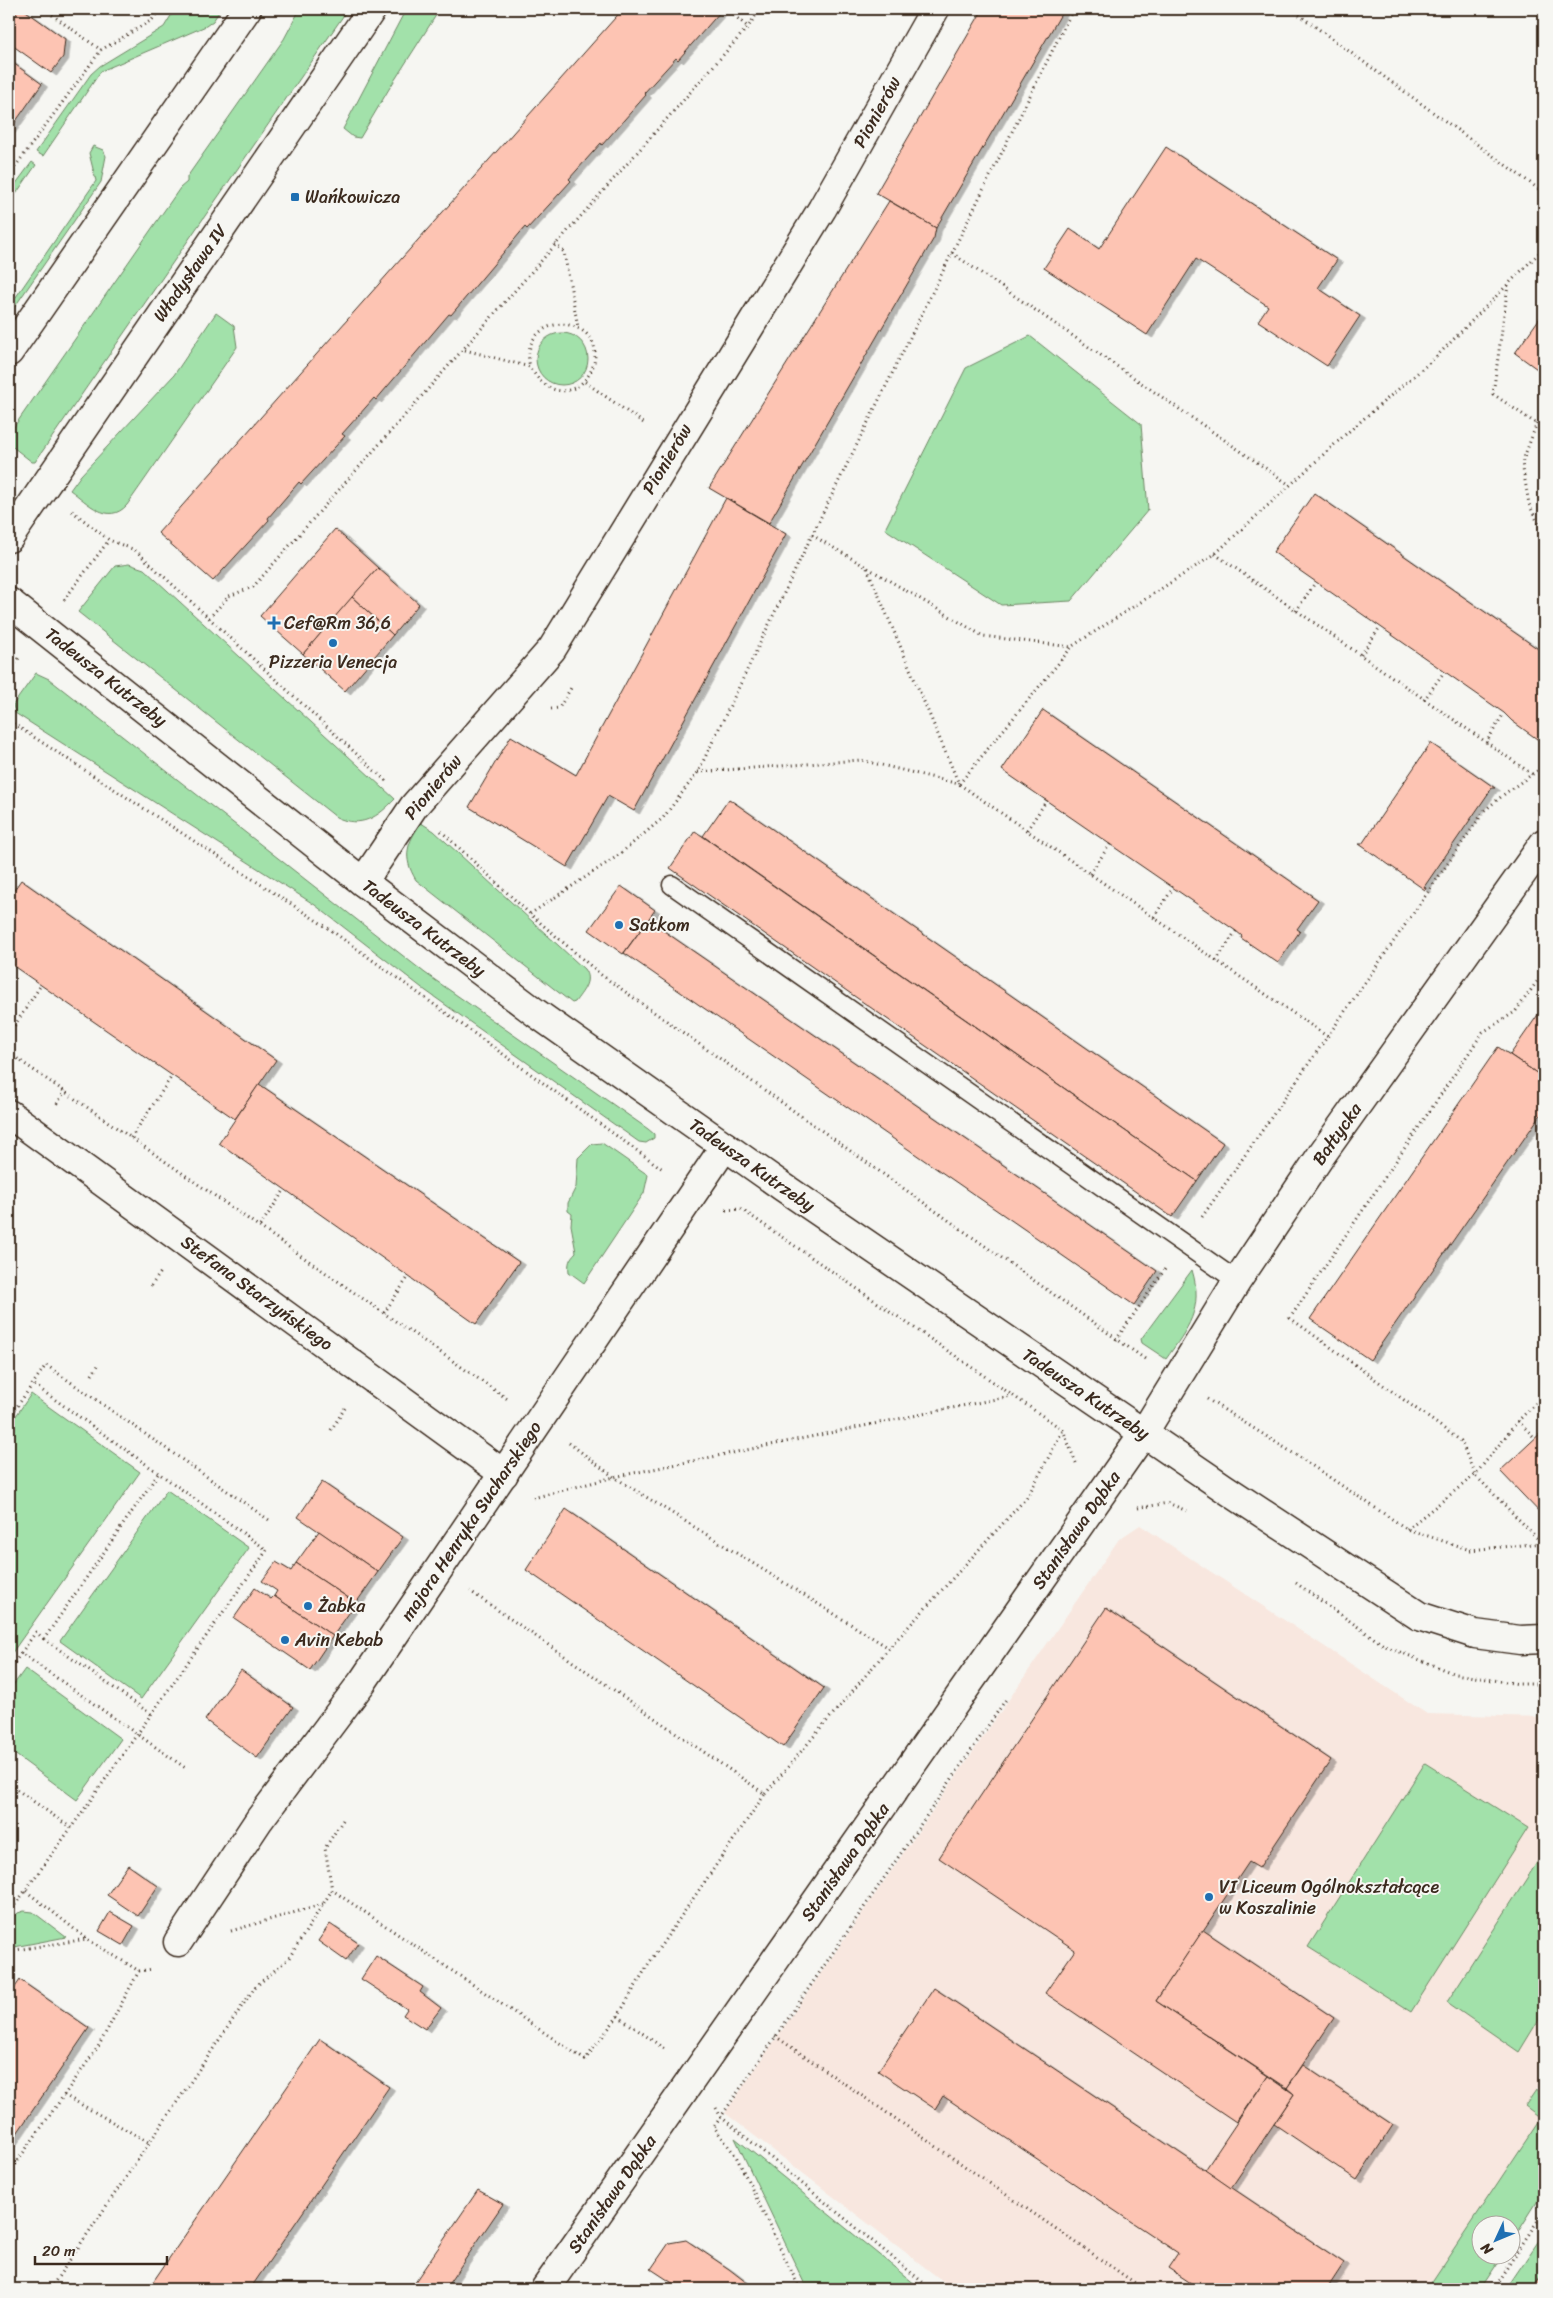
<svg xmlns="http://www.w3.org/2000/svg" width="1553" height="2298" viewBox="0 0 1553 2298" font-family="Sriracha,sans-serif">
<defs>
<filter id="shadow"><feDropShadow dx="5.5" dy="3" stdDeviation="0" flood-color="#0004"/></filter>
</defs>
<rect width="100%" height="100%" fill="#f6f6f2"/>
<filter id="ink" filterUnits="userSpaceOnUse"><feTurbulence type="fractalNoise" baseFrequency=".02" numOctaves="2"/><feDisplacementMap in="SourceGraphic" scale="10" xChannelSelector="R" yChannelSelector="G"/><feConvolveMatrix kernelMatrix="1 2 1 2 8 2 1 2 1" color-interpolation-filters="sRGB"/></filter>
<g filter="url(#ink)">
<path fill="#f8e7df" d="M1140 1525 1427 1714 1544 1717V2078L1525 2106 1541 2118 1427 2289H953L725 2113 1119 1539Z"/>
<g fill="#a2e1aa" stroke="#6e8664">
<path d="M175 9H221L213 21 206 26 101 71 43 156 36 152 91 74 100 66 164 27Z"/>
<path d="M300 9H348L35 462H32L9 444V434L180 188 187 182V177L284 39Z"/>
<path d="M406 9H440L389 89 360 138 353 137 343 129Z"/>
<path d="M93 146 103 150 106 156 101 182 9 315V307L96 181 89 153Z"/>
<path d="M32 162 36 165 9 204V193Z"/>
<path d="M216 313 234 326 237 347 127 505C108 526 88 503 70 490L81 475 174 375Z"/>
<circle cx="562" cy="359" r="26"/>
<path d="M1030 336 1141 424 1148 510 1071 601 1001 605 885 529 966 368Z"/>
<path d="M129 564 144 569 395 799C378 817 361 829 336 817L78 612 115 566Z"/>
<path d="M36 673 49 679 425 973 648 1129 654 1134V1138L646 1143 639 1142 426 991 315 905 15 713 13 705Z"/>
<path d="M421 823 434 831 584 969C593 981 582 992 575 1002L572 1003 416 880C402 857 407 843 421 823Z"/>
<path d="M602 1143 648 1175 644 1193 584 1283 569 1272C568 1263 569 1259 576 1252L571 1225 572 1214 568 1211V1203L576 1187 578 1158 592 1144Z"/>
<path d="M1192 1270C1204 1309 1188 1328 1166 1359L1142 1343 1141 1339Z"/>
<path d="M31 1394 140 1472 9 1657V1426Z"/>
<path d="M167 1490 249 1548 141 1699 60 1641Z"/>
<path d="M25 1669 121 1739 77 1800 9 1750V1691Z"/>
<path d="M1425 1763 1528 1828 1411 2012 1308 1947Z"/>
<path d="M1538 1861 1544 1865V2011L1519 2052 1447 2002Z"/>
<path d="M24 1911 33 1912 66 1937 9 1948V1920L18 1913Z"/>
<path d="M1536 2090 1544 2106V2190L1511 2242 1510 2226H1480V2256H1502L1480 2289H1427L1541 2118 1525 2106Z"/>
<path d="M735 2138 921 2289H807Z"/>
<path d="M1544 2233V2273L1533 2289H1506Z"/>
</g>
<g fill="#fdc4b3" stroke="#3b2a1e" filter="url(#shadow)">
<path d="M19 9H23L65 39 63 57 51 73 9 43V23Z"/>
<path d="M623 9H719L721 11 678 60 676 58 644 93 646 95 602 145 601 143 569 179 571 181 527 229 525 227 451 315 449 314 376 400 374 398 342 434 345 436 301 484 299 482 268 518 269 520 213 581 158 533Z"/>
<path d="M983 9H1064L936 228 876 193Z"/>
<path d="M9 60 42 84 9 131Z"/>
<path d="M1166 147 1337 260 1318 288 1360 316 1327 366 1258 321 1268 306 1196 259 1147 335 1044 268 1070 229 1099 249Z"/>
<path d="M889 201 936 228 934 238 769 523 709 488Z"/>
<path d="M1544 312V374L1515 353Z"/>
<path d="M1314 493 1544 653V744L1512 721 1504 713 1273 552Z"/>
<path d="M726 498 786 534 634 811 608 796 567 867 469 807 511 736 576 775Z"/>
<path d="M335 529 378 568 303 654 260 616Z"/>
<path d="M378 568 419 604 393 635 352 597Z"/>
<path d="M352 597 393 635 345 691 303 654Z"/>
<path d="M1043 710 1318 900 1297 929 1300 931 1278 963 1241 938 1242 936 1236 931 1002 770Z"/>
<path d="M1429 742 1495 788H1492L1424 887 1426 888 1425 890 1359 844H1362L1430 744Z"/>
<path d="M729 799 1223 1143 1197 1181 703 836Z"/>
<path d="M695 831 1197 1181 1172 1217 670 868Z"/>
<path d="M21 880 276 1060 235 1119 9 963V897Z"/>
<path d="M621 886 655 910 623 954 589 930Z"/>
<path d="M648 920 1157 1271 1134 1305 624 953Z"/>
<path d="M1544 1006V1078L1510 1055Z"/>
<path d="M1498 1047 1544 1078V1110L1370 1360 1310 1319Z"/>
<path d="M259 1084 519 1262 476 1324 219 1143Z"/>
<path d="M1544 1430V1517L1500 1471Z"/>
<path d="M322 1482 403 1537 378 1572 298 1517Z"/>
<path d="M566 1509 824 1688 783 1747 526 1570Z"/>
<path d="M319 1531 378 1572 356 1603 296 1563Z"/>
<path d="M276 1562 291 1571 296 1563 356 1603 333 1636 274 1596 277 1591 262 1581Z"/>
<path d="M255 1588 271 1599 274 1596 333 1636 310 1670 234 1618Z"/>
<path d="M1106 1608 1331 1760 1259 1868 1249 1862 1156 2001 1268 2076 1236 2122 1045 1993 1075 1950 939 1858Z"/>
<path d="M241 1670 293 1707 257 1758 205 1720Z"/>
<path d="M128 1865 158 1886 138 1916 107 1895Z"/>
<path d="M110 1912 134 1926 123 1945 99 1931Z"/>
<path d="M330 1924 358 1943 346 1961 318 1941Z"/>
<path d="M1203 1930 1334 2018 1287 2088 1156 2001Z"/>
<path d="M376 1956 423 1987 420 1992 441 2008 425 2029 403 2015 407 2009 361 1979Z"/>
<path d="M20 1980 89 2028 9 2145V1996Z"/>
<path d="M934 1988 1344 2263 1327 2289H1200L1168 2268 1178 2253 943 2096 935 2109 878 2071Z"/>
<path d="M320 2039 389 2087 250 2289H148Z"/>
<path d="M1303 2065 1393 2125 1357 2180 1274 2124 1294 2094 1287 2088Z"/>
<path d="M1268 2076 1294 2094 1231 2188 1205 2170Z"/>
<path d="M478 2190 503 2204 445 2289H410Z"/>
<path d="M686 2240 729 2269 755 2289H675L677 2286 651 2269 669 2243Z"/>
<path d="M1544 2273V2289H1533Z"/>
</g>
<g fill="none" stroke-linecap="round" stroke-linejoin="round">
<g stroke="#3b2a1e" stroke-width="21">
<path id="lane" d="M672 885 1237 1281"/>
</g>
<g stroke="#3b2a1e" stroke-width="31">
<g id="street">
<path d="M9 602 363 882 536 1013 783 1187 1224 1488 1419 1616 1475 1634 1520 1640 1544 1639"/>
<path d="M363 882 414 806 552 649 822 209 935 9"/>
<path d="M9 1114 504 1474"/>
<path d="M178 1942 259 1820 363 1681 725 1146"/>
<path d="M545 2289 1143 1434 1237 1281 1322 1154 1544 843"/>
</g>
</g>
<g stroke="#3b2a1e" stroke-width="31">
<g id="secondary">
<path d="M9 352 247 9"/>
<path d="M9 538 372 9"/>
</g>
</g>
<g stroke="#3b2a1e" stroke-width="3" stroke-dasharray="1 4" stroke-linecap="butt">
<path d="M44 9 101 50"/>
<path d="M726 9 748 27"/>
<path d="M1291 9 1544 193"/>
<path d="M9 175 101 50 152 20 160 9"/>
<path d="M555 244 564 252 578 327"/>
<path d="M952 253 1290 485"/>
<path d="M1508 285 1493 394 1544 429"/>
<path d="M465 350 530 367C570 434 630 340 569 325 551 321 531 333 529 352 528 357 529 363 530 367"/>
<path d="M585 382 645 424"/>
<path d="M1537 423 1522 463 1529 504 1544 535"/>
<path d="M72 511 109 540 135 550 386 781"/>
<path d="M812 535 983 636 1071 647 1215 554 1347 433 1435 358 1544 248"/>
<path d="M1215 554 1532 774"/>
<path d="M867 568 959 784 1071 648"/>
<path d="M64 600 109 540"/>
<path d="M1296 611 1315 583"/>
<path d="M209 618 229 596 253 587 748 27 760 9"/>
<path d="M1361 655 1380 627"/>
<path d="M9 671 19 658"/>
<path d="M1424 700 1444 672"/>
<path d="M551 709 559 708 571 688"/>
<path d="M9 721 325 926 664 1170"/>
<path d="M1486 743 1504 713"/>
<path d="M698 772 861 760 959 784 1328 1037"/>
<path d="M1027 830 1047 800"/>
<path d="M441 831 530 914 600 974 1145 1359"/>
<path d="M1090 874 1110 844"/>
<path d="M530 914 616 857 663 818 698 772 812 535 1073 9"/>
<path d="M1154 917 1173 888"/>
<path d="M1216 961 1236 931"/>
<path d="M9 1034 41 985"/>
<path d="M9 1053 509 1400"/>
<path d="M57 1104 65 1091"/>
<path d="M131 1138 172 1076"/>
<path d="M9 1172 14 1165"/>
<path d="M726 1210 741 1209 1063 1430 1076 1463"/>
<path d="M1202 1217 1485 810 1507 792 1544 766"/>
<path d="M260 1226 285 1189"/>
<path d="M151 1286 161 1272"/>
<path d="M384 1313 409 1276"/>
<path d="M1116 1340 1165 1269"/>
<path d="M92 1375 99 1364"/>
<path d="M1207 1399 1293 1453 1407 1529 1470 1550 1544 1543"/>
<path d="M9 1418 46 1365 269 1520"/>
<path d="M1518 1421 1535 1438"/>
<path d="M331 1430 347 1405"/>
<path d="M569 1443 614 1477 889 1648"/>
<path d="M533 1498 614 1477 1011 1396"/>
<path d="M1138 1508 1168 1503 1187 1511"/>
<path d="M1407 1529 1475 1475 1518 1421 1544 1395"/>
<path d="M1544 1545 1475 1475 1461 1441 1290 1318 1483 1032 1515 1012 1544 972"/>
<path d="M1296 1583 1385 1646 1455 1674 1519 1684H1544"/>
<path d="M21 1653 36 1632 44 1639"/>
<path d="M9 1671 21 1653 187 1769"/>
<path d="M151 1714 44 1639 158 1474"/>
<path d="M9 1784 71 1828 267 1550 33 1384"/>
<path d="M765 1794 889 1648 1028 1496 1063 1430"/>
<path d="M343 1820 325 1848 332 1890 585 2060 618 2016 649 1963 765 1794 470 1591"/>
<path d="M26 1891 87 1939"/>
<path d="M9 1913 71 1828"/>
<path d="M231 1931 323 1904"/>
<path d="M9 1951 87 1939 139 1971 153 1969"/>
<path d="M618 2016 666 2050"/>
<path d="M775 2036 1135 2283"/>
<path d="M64 2095 150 2143"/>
<path d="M716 2108 721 2117 931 2289"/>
<path d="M9 2173 98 2047 139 1971"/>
<path d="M50 2289 255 1987 289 1958 332 1890"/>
<path d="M800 2289 736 2156 714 2127 1007 1698"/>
<path d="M1493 2289 1544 2211"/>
</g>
<use href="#lane" stroke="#f6f6f2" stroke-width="18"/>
<use href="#street" stroke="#f6f6f2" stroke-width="28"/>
<use href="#secondary" stroke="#f6f6f2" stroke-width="28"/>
</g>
</g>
<g fill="#1f6fb2" stroke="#f6f6f2" stroke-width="2">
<rect x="290" y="192" width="10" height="10" rx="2.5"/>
<path d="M271.5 615.5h5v5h5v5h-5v5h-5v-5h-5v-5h5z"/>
<circle cx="333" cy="643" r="5"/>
<circle cx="619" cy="925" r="5"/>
<circle cx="308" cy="1606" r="5"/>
<circle cx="285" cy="1640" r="5"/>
<circle cx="1209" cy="1897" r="5"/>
</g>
<g text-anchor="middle" stroke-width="4" stroke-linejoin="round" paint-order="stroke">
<g font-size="18" fill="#3b2a1e" stroke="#f6f6f2">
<text transform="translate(877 112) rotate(-61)" y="6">Pionierów</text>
<text transform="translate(190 273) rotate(-55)" y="6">Władysława IV</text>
<text transform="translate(667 459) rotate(-59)" y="6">Pionierów</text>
<text transform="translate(106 677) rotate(38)" y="6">Tadeusza Kutrzeby</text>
<text transform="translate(433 787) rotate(-50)" y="6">Pionierów</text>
<text transform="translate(424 928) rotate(37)" y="6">Tadeusza Kutrzeby</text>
<text transform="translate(1337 1134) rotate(-55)" y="6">Bałtycka</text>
<text transform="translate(752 1165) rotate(35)" y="6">Tadeusza Kutrzeby</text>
<text transform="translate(257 1293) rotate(36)" y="6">Stefana Starzyńskiego</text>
<text transform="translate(1086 1394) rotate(34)" y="6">Tadeusza Kutrzeby</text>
<text transform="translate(471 1521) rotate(-56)" y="6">majora Henryka Sucharskiego</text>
<text transform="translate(1076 1530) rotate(-55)" y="6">Stanisława Dąbka</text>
<text transform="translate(845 1862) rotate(-55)" y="6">Stanisława Dąbka</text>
<text transform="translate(612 2194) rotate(-55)" y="6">Stanisława Dąbka</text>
</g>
<g font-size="18" fill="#3b2a1e" stroke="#f6f6f2" text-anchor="start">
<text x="305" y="203">Wańkowicza</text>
<text x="284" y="629">Cef@Rm 36,6</text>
<text x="333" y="668" text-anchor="middle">Pizzeria Venecja</text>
<text x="629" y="931">Satkom</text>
<text x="318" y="1612">Żabka</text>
<text x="295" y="1646">Avin Kebab</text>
<text x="1219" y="1893">VI Liceum Ogólnokształcące<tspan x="1219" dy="21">w Koszalinie</tspan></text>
</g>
</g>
<rect width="1553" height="2298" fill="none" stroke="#f6f6f2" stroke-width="30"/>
<rect x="15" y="15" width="1523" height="2268" fill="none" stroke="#3b2a1e" stroke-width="2" filter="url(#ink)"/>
<g transform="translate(1496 2240) rotate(226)"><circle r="24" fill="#f6f6f2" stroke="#aba49d"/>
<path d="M0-4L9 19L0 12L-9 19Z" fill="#1f6fb2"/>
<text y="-8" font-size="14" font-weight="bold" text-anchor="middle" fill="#3b2a1e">N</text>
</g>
<path d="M35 2256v8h132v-8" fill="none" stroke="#3b2a1e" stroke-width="2.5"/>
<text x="42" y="2256" font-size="15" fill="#3b2a1e" stroke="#f6f6f2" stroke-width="4" paint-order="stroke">20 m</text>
</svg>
